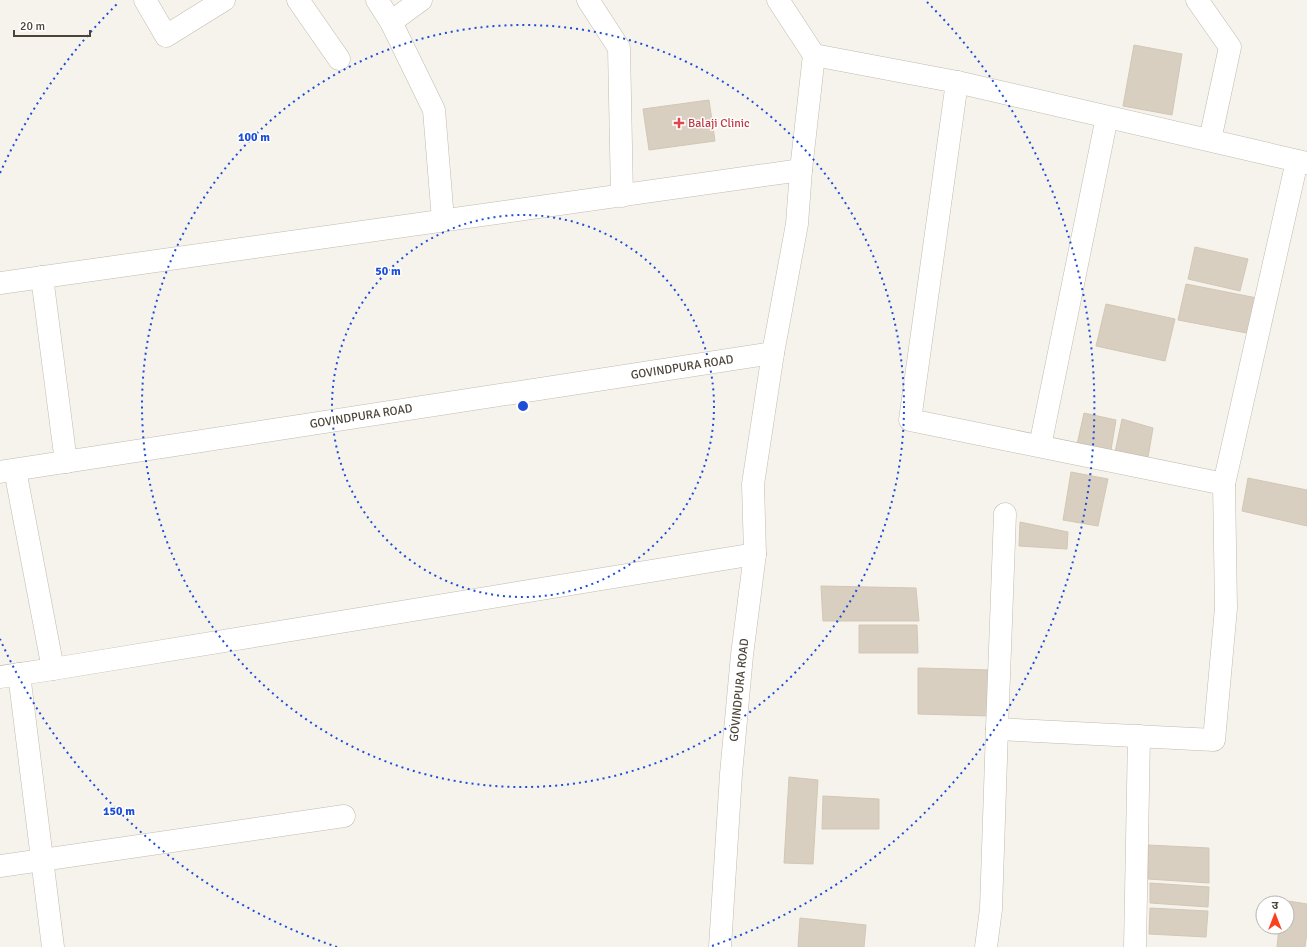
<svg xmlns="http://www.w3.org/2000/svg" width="1307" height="947" viewBox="0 0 1307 947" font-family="Signika,'Noto Sans Devanagari',sans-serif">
<rect width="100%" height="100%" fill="#f6f3ec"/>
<g fill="#d8cfc1" stroke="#d3c7b4">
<path d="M1134 45 1182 54 1172 115 1123 106Z"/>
<path d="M709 100 715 141 649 150 643 109Z"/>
<path d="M1195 247 1248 259 1240 291 1188 279Z"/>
<path d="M1186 284 1257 298 1252 334 1178 320Z"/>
<path d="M1106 304 1175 319 1165 361 1096 346Z"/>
<path d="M1084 413 1116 420 1110 456 1076 449Z"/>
<path d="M1122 419 1153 428 1147 463 1114 457Z"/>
<path d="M1071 472 1108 479 1098 526 1063 520Z"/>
<path d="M1248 478 1307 490V526L1242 511Z"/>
<path d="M1020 522 1068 532 1067 549 1019 546Z"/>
<path d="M821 586 916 588 919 621H823Z"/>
<path d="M859 625H917L918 653H859Z"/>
<path d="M918 668 991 670V716L918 714Z"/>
<path d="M789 777 818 780 813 864 784 863Z"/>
<path d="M823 796 879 799V829H822Z"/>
<path d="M1148 845 1209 848V883L1148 879Z"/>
<path d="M1150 883 1209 887 1208 907 1150 903Z"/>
<path d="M1282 900 1307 904V932L1305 947H1277L1279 927H1287V903H1282Z"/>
<path d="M1150 908 1208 911 1206 937 1149 934Z"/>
<path d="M800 918 866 925 864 947H798Z"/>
</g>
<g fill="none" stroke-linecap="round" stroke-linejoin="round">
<g stroke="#c2bbae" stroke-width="23">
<g id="minor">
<path d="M145 0 166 36 224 0"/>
<path d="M298 0 339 59"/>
<path d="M377 0 391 22 434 110 443 220"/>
<path d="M588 0 619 48 622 196"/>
<path d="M1197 0 1230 47 1210 140"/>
<path d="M391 22 421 0"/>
<path d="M814 55 957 82 1307 163"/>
<path d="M957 82 910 420 1224 484"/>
<path d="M42 277 66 462"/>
<path d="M0 283 801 170"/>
<path d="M1040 446 1107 117"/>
<path d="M15 470 53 669"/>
<path d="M0 472 773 353"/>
<path d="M1005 514 997 729 1214 740 1226 608 1224 484 1297 161"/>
<path d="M19 674 53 947"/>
<path d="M0 677 53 669 755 554"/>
<path d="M0 866 344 816"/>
<path d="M720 947 731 774 742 655 755 554 753 484 773 353 797 224 801 170 814 55 778 0"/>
<path d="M986 947 991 909 997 729"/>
<path d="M1135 947 1139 736"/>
</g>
</g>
<use href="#minor" stroke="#fff" stroke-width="22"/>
</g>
<g fill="none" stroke="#1d4ed8" stroke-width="2" stroke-dasharray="2 4">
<circle cx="523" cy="406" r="191"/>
<circle cx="523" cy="406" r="381"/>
<path d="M337 947A572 572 0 0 1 0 639M0 173A572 572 0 0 1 119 2M927 2A572 572 0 0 1 709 947"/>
</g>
<path fill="#e0444e" stroke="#fff" stroke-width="1.5" d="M677 117h4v4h4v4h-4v4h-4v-4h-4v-4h4z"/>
<g text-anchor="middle" stroke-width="3" stroke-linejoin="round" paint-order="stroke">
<g font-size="12" fill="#be3a42" stroke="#fff" text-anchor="start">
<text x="688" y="127">Balaji Clinic</text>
</g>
<g font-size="12" fill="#4b4439" stroke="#fff">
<text transform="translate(682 367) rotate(-9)" y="4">GOVINDPURA ROAD</text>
<text transform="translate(361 416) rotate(-9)" y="4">GOVINDPURA ROAD</text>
<text transform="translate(739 690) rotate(-84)" y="4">GOVINDPURA ROAD</text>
</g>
</g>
<circle cx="523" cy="406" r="6" fill="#1d4ed8" stroke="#fff" stroke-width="2"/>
<g font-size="12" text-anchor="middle" font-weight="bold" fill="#1d4ed8" stroke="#fff" stroke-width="3" stroke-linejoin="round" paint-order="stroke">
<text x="254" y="141">100 m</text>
<text x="388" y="275">50 m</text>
<text x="119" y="815">150 m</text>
</g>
<g transform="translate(1275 915)"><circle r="19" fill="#ffffff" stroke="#b7b4b0"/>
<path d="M0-3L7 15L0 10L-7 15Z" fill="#fc3f1d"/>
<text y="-6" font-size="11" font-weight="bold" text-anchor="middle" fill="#4b4439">उ</text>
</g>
<path d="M14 30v6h76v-6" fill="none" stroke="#4b4439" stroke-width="2"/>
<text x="20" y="30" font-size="12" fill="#4b4439" stroke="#ffffff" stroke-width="3" paint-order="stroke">20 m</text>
</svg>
